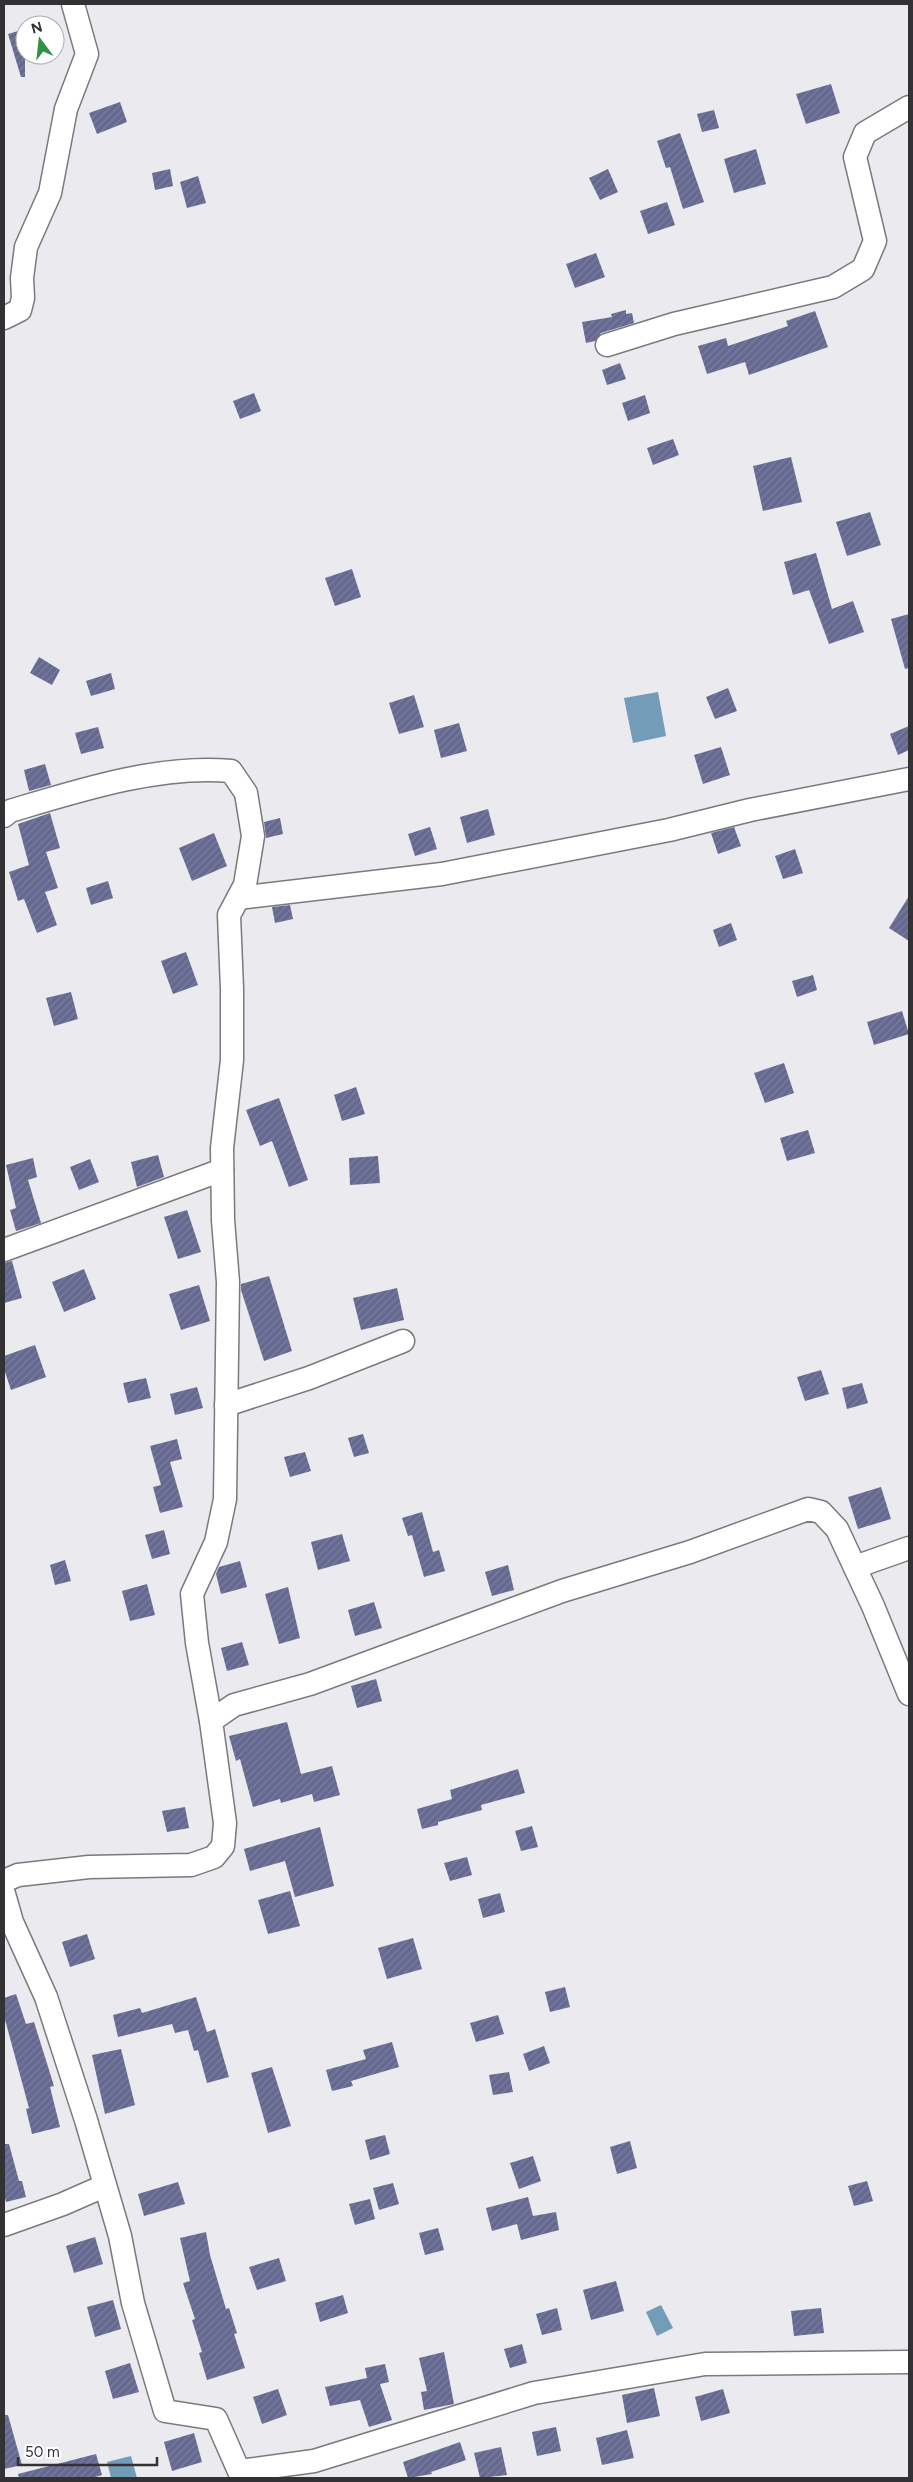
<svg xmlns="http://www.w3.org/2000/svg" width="913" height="2482" viewBox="0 0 913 2482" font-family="Figtree,sans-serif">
<defs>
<pattern id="building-hatch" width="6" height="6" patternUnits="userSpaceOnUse" patternTransform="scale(1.25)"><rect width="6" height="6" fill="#656890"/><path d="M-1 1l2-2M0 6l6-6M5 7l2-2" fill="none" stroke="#7c7e9c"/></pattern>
</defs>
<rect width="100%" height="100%" fill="#eaeaef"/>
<g fill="#739cb9">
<path d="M658 692 666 736 633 743 624 698Z"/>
<path d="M661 2305 673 2328 657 2336 646 2312Z"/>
<path d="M131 2456 137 2478H111L107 2462Z"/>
</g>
<g fill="url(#building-hatch)">
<path d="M25 29V77H21L8 34Z"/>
<path d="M831 84 840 113 806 124 796 94Z"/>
<path d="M120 102 127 122 97 134 89 113Z"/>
<path d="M714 110 719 128 702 132 697 114Z"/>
<path d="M680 133 704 202 683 209 670 167 666 168 657 141Z"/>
<path d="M756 149 766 184 734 193 724 159Z"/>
<path d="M170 169 173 186 155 190 152 173Z"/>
<path d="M608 169 618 192 600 200 589 178Z"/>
<path d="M198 176 206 203 187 208 180 182Z"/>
<path d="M667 202 675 225 648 234 640 211Z"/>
<path d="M596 253 605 277 575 288 566 264Z"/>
<path d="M626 310V314L632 313 634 323 601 333 595 341 586 343 582 322 612 317 611 314Z"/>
<path d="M815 311 828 347 749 375 745 362 707 374 698 346 726 338 728 346 788 326 786 321Z"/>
<path d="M620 363 626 379 607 385 602 370Z"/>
<path d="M254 393 261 411 240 419 233 401Z"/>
<path d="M645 395 650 413 628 421 622 403Z"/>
<path d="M673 439 679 455 653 465 647 448Z"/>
<path d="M791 457 802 502 763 511 753 466Z"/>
<path d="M870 512 881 545 847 556 836 522Z"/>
<path d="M816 553 832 609 853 601 864 632 829 644 809 590 793 595 784 562Z"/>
<path d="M352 569 361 597 335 606 325 578Z"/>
<path d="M909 614V668L905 669 891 619Z"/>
<path d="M39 657 60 670 52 685 30 673Z"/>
<path d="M111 673 115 689 91 696 86 681Z"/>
<path d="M728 688 737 711 715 719 706 697Z"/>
<path d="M414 695 424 727 399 734 389 703Z"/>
<path d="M459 723 467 751 441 758 434 730Z"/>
<path d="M909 726V750L898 755 890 734Z"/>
<path d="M98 727 104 748 81 754 75 733Z"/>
<path d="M721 747 730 775 703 784 694 755Z"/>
<path d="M45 764 51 785 29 791 24 770Z"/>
<path d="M488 809 495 835 467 843 460 817Z"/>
<path d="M50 813 60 848 46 852 58 888 45 892 57 925 37 933 24 899 18 901 9 872 29 865 18 824Z"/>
<path d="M280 818 283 834 266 838 264 822Z"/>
<path d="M430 827 437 849 415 856 408 834Z"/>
<path d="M734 827 741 846 718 854 711 833Z"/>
<path d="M214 833 227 866 192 881 179 848Z"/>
<path d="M795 849 803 873 783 879 775 856Z"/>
<path d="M108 881 113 898 91 905 86 888Z"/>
<path d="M909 896V941L889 928Z"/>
<path d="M290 905 293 919 275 923 272 907Z"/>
<path d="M731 923 737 940 719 947 713 930Z"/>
<path d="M186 952 198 985 173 994 161 961Z"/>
<path d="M813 975 817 990 797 997 792 981Z"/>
<path d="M71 992 78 1019 54 1026 46 998Z"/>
<path d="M902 1011 909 1034 874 1045 867 1022Z"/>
<path d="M784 1063 794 1093 765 1103 754 1073Z"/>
<path d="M356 1087 365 1114 342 1121 334 1095Z"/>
<path d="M279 1098 308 1180 289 1187 272 1141 260 1146 246 1110Z"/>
<path d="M808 1130 815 1153 787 1161 780 1138Z"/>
<path d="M158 1155 164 1177 137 1187 131 1162Z"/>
<path d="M378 1156 380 1183 350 1185 349 1158Z"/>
<path d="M33 1158 37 1177 28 1180 41 1223 16 1231 10 1210 16 1208 6 1165Z"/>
<path d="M90 1159 99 1182 79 1190 70 1167Z"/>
<path d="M187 1210 201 1252 178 1259 164 1217Z"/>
<path d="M12 1261 22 1298 4 1303V1263Z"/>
<path d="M84 1269 96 1299 64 1312 52 1282Z"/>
<path d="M269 1276 292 1351 264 1361 241 1290V1284Z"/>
<path d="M199 1285 210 1321 181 1330 169 1294Z"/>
<path d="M397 1288 404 1320 361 1330 353 1298Z"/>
<path d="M35 1345 46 1377 11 1390 4 1369V1356Z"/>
<path d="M821 1370 829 1394 805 1401 797 1377Z"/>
<path d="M146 1378 151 1398 128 1403 123 1383Z"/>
<path d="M862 1383 868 1403 847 1409 842 1388Z"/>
<path d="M197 1387 203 1408 175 1415 170 1394Z"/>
<path d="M363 1434 369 1453 354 1457 348 1438Z"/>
<path d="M177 1439 182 1459 170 1462 183 1507 160 1513 153 1487 161 1485 150 1446Z"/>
<path d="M305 1452 311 1471 290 1477 284 1457Z"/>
<path d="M881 1487 891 1519 858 1529 848 1497Z"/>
<path d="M422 1512 433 1552 439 1550 445 1571 424 1577 412 1535 408 1536 402 1518Z"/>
<path d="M164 1530 170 1554 152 1559 145 1535Z"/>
<path d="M342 1534 350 1561 318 1570 311 1542Z"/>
<path d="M65 1560 71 1581 55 1585 50 1565Z"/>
<path d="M240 1561 247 1587 221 1594 216 1574 219 1567Z"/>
<path d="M508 1565 514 1590 492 1596 485 1572Z"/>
<path d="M147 1584 155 1615 130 1621 122 1591Z"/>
<path d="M288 1587 300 1638 279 1644 265 1594Z"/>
<path d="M374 1602 382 1628 355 1636 348 1610Z"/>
<path d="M242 1642 249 1665 227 1671 221 1648Z"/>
<path d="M376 1679 382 1701 357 1708 351 1686Z"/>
<path d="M287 1722 301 1774 332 1766 340 1795 314 1802 312 1794 281 1803 280 1799 253 1807 240 1759 236 1761 229 1736Z"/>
<path d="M518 1769 525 1793 481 1805 482 1810 438 1822V1825L422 1829 417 1809 452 1799 450 1790Z"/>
<path d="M185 1807 189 1828 167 1832 162 1811Z"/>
<path d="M532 1826 538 1847 521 1851 515 1831Z"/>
<path d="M320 1827 334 1886 295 1897 285 1861 250 1871 244 1849Z"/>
<path d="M467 1857 472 1875 450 1881 444 1863Z"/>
<path d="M290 1891 300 1926 268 1934 258 1900Z"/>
<path d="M500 1893 505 1912 483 1918 478 1899Z"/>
<path d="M87 1934 95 1959 70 1967 62 1942Z"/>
<path d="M413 1938 422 1969 387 1979 378 1948Z"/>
<path d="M565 1987 570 2007 550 2012 545 1992Z"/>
<path d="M16 1994 26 2024 34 2022 54 2086 50 2087 60 2127 32 2134 26 2109 29 2108 4 2016V1998Z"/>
<path d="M196 1997 207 2032 215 2029 229 2077 207 2083 198 2050 194 2051 188 2030 175 2033 172 2024 118 2037 113 2015 140 2008 142 2013Z"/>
<path d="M498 2015 504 2034 476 2042 470 2023Z"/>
<path d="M392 2042 399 2067 351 2081 353 2086 332 2091 326 2070 366 2059 363 2050Z"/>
<path d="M544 2046 550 2063 529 2071 523 2054Z"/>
<path d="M121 2049 135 2105 105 2114 92 2055Z"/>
<path d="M272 2067 291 2126 268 2133 251 2073Z"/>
<path d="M509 2072 513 2092 493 2095 489 2075Z"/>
<path d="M385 2135 390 2154 370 2160 365 2140Z"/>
<path d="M630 2141 637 2168 617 2174 610 2147Z"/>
<path d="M4 2144H9L19 2181H22L26 2197 6 2202 4 2194Z"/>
<path d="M533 2156 541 2181 519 2189 510 2163Z"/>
<path d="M867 2181 873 2201 854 2206 848 2186Z"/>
<path d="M178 2182 185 2204 144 2216 138 2194Z"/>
<path d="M393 2183 399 2204 379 2210 373 2188Z"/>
<path d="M528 2197 533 2216 556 2212 559 2230 521 2240 517 2224 492 2231 486 2208Z"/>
<path d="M370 2199 375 2219 355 2225 349 2204Z"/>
<path d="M438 2228 444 2250 425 2255 419 2233Z"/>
<path d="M206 2232 210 2255 226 2309 229 2308 237 2333 234 2334 245 2368 207 2380 199 2353 202 2352 192 2320 195 2319 183 2283 190 2281 180 2238Z"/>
<path d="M95 2237 103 2264 74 2273 66 2246Z"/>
<path d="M279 2258 286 2281 257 2290 249 2267Z"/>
<path d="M616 2281 624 2311 591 2320 583 2290Z"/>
<path d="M343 2295 348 2313 320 2322 315 2303Z"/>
<path d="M113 2300 121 2329 95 2337 87 2307Z"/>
<path d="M557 2308 562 2330 542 2335 536 2314Z"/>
<path d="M821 2308 824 2333 794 2336 791 2311Z"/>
<path d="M522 2344 527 2363 510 2368 504 2349Z"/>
<path d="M444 2352 454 2404 424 2410 421 2392 427 2391 419 2358Z"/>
<path d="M130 2363 139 2392 113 2399 105 2371Z"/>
<path d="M385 2364 389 2382 380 2384 392 2420 369 2427 360 2400 330 2406 325 2387 367 2378 365 2368Z"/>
<path d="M654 2388 660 2416 627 2423 622 2395Z"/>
<path d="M278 2389 287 2415 262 2424 253 2397Z"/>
<path d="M723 2389 730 2413 701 2421 695 2397Z"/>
<path d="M4 2415H8L22 2465 4 2469Z"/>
<path d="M556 2427 561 2451 537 2456 532 2432Z"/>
<path d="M627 2430 634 2458 602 2465 596 2438Z"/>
<path d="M194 2433 202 2462 172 2471 164 2442Z"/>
<path d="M460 2442 466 2460 431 2472 432 2474 408 2478 403 2462Z"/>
<path d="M501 2447 507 2475 480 2478 474 2453Z"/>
<path d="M96 2454 102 2475 92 2478H19L18 2474Z"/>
</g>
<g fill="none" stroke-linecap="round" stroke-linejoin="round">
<g stroke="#797a7e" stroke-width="25">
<g id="street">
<path d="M4 318 20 310 23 298 22 278 26 247 50 193 66 109 87 54 73 4"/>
<path d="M607 345 674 324 833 287 863 269 875 241 855 157 865 133 909 107"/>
<path d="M4 816 10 811C77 791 160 764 231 771L246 793 253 836 245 885 229 915 232 989V1060L222 1148 223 1220 228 1282 225 1499 216 1542 192 1594 197 1643 211 1721"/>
<path d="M238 898 442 874 669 830 750 810 909 779"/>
<path d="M4 1250 222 1170"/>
<path d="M226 1405 309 1378 403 1341"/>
<path d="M855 1567 909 1548"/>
<path d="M4 1881 18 1875 89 1867 191 1865 214 1857 223 1846 225 1823 211 1721 234 1705 310 1684 562 1591 690 1552 808 1509 821 1512 837 1529 873 1606 909 1694"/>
<path d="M4 1894 12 1922 46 1997 86 2120 120 2236 133 2303 165 2411 216 2419 242 2478"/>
<path d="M4 2225 63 2204 104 2186"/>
<path d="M240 2471 314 2461 534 2393 705 2364 909 2362"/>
</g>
</g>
<use href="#street" stroke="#fff" stroke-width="22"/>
</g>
<rect width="913" height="2482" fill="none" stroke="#323234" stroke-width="10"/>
<g transform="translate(40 40) rotate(345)"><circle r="24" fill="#ffffff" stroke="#adadae"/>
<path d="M0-4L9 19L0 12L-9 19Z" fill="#309246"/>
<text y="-8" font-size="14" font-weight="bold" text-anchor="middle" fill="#323234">N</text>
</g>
<path d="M18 2457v8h139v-8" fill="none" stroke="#323234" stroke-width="2.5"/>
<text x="25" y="2457" font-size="15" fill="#323234" stroke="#ffffff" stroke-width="4" paint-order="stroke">50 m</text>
</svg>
